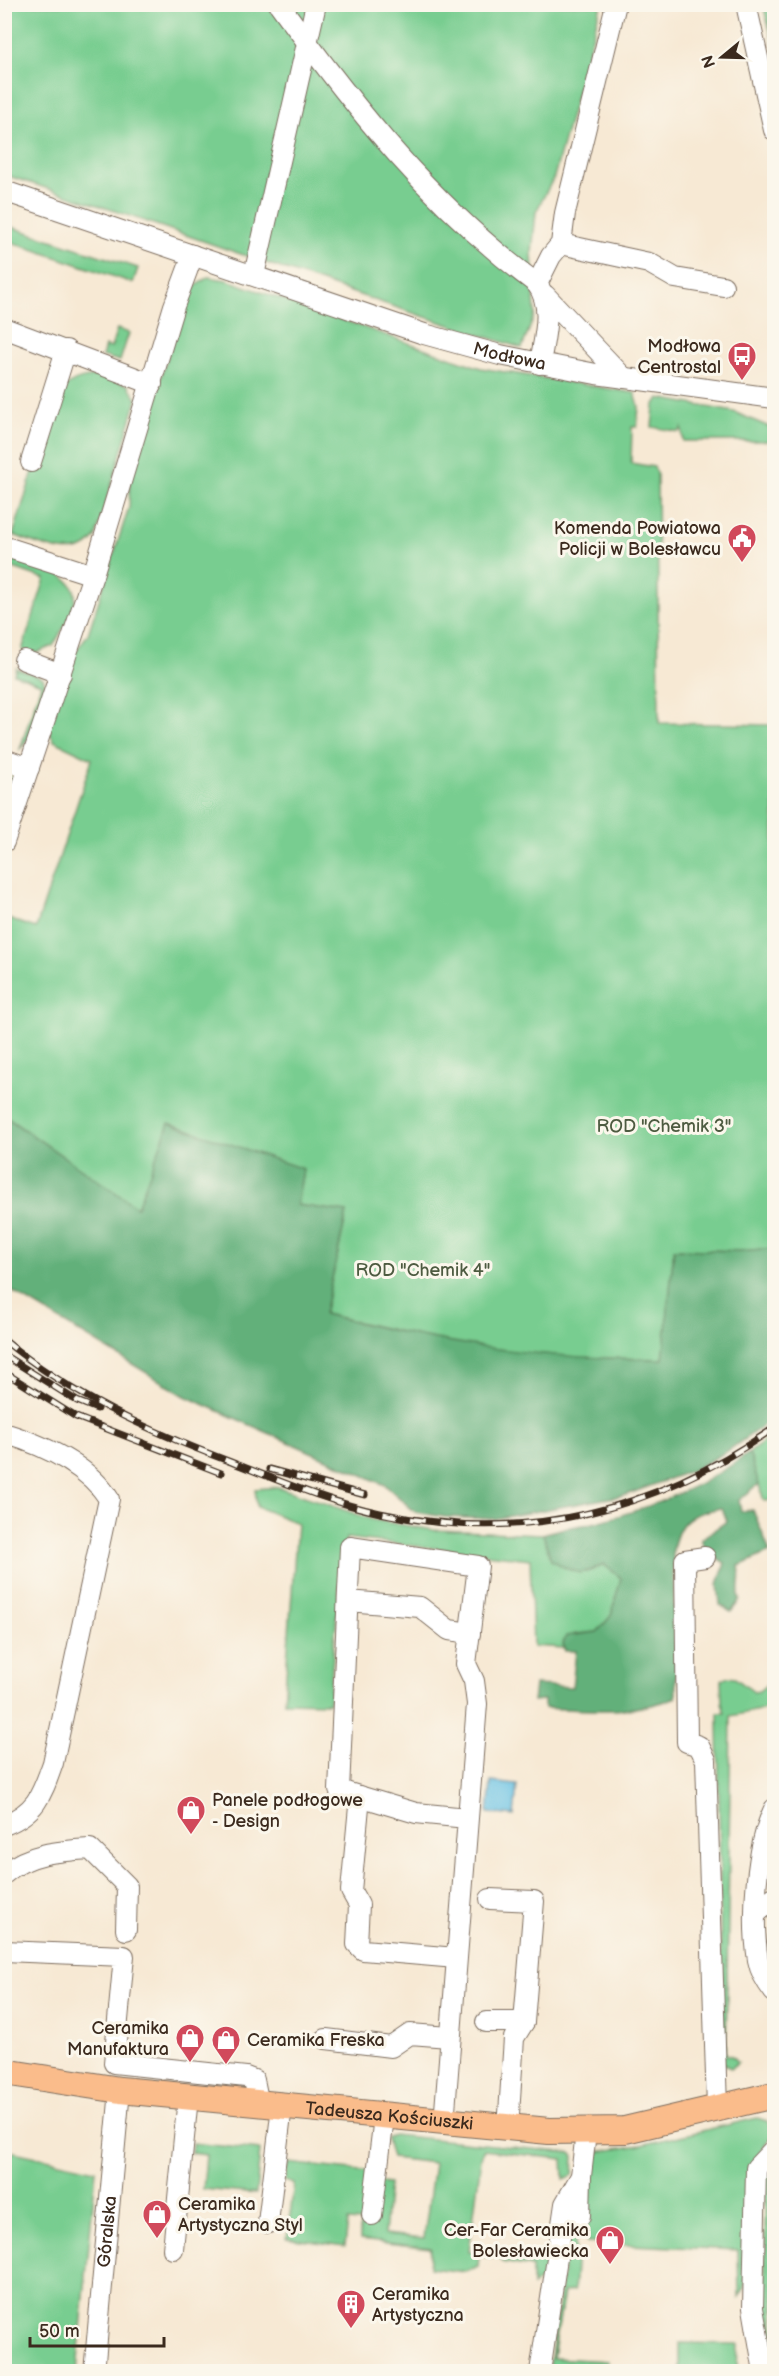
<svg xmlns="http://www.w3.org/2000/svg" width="779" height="2376" viewBox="0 0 779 2376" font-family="'Balsamiq Sans',sans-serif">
<rect width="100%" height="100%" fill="#fbf7ec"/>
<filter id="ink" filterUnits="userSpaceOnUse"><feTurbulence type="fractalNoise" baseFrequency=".0167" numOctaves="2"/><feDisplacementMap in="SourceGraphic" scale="12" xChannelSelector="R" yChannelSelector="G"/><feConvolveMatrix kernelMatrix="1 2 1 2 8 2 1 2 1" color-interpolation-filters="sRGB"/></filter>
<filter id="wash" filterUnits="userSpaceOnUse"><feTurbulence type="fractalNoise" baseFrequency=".008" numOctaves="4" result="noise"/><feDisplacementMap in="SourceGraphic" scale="24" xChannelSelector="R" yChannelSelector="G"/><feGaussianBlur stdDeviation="1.35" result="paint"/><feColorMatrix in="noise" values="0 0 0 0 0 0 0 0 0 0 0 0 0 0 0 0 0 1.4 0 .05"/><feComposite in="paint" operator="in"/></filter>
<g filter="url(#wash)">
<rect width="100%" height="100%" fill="#f7e9d4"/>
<g fill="#78cd90" stroke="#5a7c57" stroke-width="1.5">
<path d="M4 5H601L554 177 536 212 532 253 535 314 522 348C348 295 178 229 5 175Z"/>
<path d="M763 5H774V46Z"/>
<path d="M5 225 138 268 133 283 5 240Z"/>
<path d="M208 277 227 280 481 368 635 393 639 407 637 427H632L631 463 654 467 657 473 659 723 774 725V1248L740 1251 674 1249 664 1359 557 1357 449 1343 324 1314 347 1213 297 1205 303 1169 137 1208 5 1116V918L36 928 92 759 54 741 48 729 71 658 88 634 129 507 130 479 170 348 193 288Z"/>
<path d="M117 329 129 333 120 361 102 356 105 346 111 348Z"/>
<path d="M101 376 128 385 137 399 96 536C78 565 38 543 13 535L56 398C69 380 79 377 101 376Z"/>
<path d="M659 398 734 412 774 429V441H683L682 428 679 432 652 427 654 406Z"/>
<path d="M7 555C27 562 79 571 75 600 73 615 60 633 53 646L34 654 22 650 45 579 5 565Z"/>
<path d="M16 668 43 678C51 694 32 738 20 749L41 684 14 674Z"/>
<path d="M5 769C20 781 10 801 5 816Z"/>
<path d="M774 1434V1500L764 1501 749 1453Z"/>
<path d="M278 1487 373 1520 434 1530 543 1534 551 1560C573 1572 580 1579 603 1564L621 1578 611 1616 597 1632 575 1634 563 1643 565 1651 564 1648 533 1646 530 1559 346 1538 341 1566 329 1703 284 1702 297 1523 257 1507 255 1489Z"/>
<path d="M728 1677 735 1678 754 1692 759 1691 771 1681 774 1683V1707L731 1716 726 2055 733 2056 738 2062 731 2068 722 2064 718 1713H725L722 1703 721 1680Z"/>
<path d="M757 2118 767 2121 774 2133 753 2162 745 2287 739 2297 738 2250 587 2243 590 2153 641 2145Z"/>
<path d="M393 2135 571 2153 574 2156 573 2175 564 2179 563 2159 483 2150 481 2159 469 2251 551 2261 550 2274 532 2286V2267L502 2262V2258L479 2256 478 2266 466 2272 429 2268 431 2248 360 2240V2222L348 2221 345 2246 287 2238 294 2184 285 2181 288 2163 370 2172V2181L389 2183 384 2234 424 2238 434 2163 392 2158 387 2139Z"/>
<path d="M192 2143 260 2150 256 2194 203 2189 206 2155 191 2153Z"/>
<path d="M5 2150 96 2170 77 2371H5Z"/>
<path d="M772 2169 774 2170V2347L765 2323V2179Z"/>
<path d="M574 2213 576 2266 574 2291 564 2292 553 2358 608 2361V2371L549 2372 568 2233Z"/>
<path d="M680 2343 738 2344 737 2371H680Z"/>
</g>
<g fill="#62b07a" stroke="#4e6d4c" stroke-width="1.5">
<path d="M4 1116 137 1207 169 1123 303 1169 297 1205 347 1212 324 1314C440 1344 544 1360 663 1359L674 1249 740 1251 774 1248V1418L726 1452 693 1470 626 1495 494 1519 445 1517 415 1512 385 1485 185 1396 5 1287Z"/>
<path d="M749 1453 759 1484 739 1500 741 1511 753 1510 770 1552 739 1566C742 1578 736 1588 740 1600L731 1612 720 1605 718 1584 725 1563 706 1551 701 1539 727 1521 722 1508C691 1513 678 1519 673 1551L676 1697C636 1715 587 1710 544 1708V1700L533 1701 535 1685 572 1687 576 1651H565L563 1643 566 1636 597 1632 611 1616 621 1578 603 1564C580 1579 573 1572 551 1560L543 1534C559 1528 576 1527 593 1523 648 1509 703 1487 749 1453Z"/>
</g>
<path fill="#66c1e4" stroke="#507681" stroke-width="1.5" d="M491 1782 517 1785 514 1816 488 1813Z"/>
</g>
<g filter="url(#ink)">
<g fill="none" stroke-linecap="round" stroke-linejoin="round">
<g stroke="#7d6d5e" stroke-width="22">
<g id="minor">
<path d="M279 4C355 109 432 206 537 284 554 308 544 336 540 364"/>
<path d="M746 4 774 130"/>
<path id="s1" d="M4 191 424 334 500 355 596 374 774 398"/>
<path d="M561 244 649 263 675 278 723 286"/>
<path d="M254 275 316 4"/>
<path d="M537 284 551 256 561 244 565 213 616 4"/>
<path d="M545 295 624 378"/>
<path d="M4 328 152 384"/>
<path d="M31 462 66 350"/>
<path d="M9 548 93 575"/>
<path d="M24 660 61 674"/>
<path d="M4 759 29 768"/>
<path d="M4 842 93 575 174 306 193 255"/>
<path d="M4 1433C43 1445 87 1464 109 1499L53 1763C42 1794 37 1812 4 1825"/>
<path d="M705 1557 685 1560 687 1742 699 1746 706 1760 717 2108"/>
<path d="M348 1601 420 1607 449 1630 470 1633"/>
<path d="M360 1796 351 1891 359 1905 357 1944 363 1950 456 1958"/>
<path d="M774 1809C756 1847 751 1918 758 1960 760 1971 767 1983 774 1992"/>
<path d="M4 1874C28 1853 59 1851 90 1849L127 1886 126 1930"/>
<path d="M490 1899 534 1901 524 2022 514 2038 508 2129"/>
<path d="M756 1914 774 1897"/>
<path d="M4 1951 124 1956 114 2063 246 2077 254 2080 259 2104"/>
<path d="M486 2022H524"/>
<path d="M326 2039 391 2047 410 2034 449 2037"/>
<path d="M444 2123 477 1704 474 1681 466 1664 478 1566 350 1547 339 1790 416 1813 467 1818"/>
<path d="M372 2215 384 2117"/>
<path d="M580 2216 581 2176"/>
<path d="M268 2223 282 2106"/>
<path d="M173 2249 188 2097"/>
<path id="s2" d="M94 2372 120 2090"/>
<path d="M540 2372 565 2204 581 2176 586 2132"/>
<path d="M764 2372 753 2308 756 2168 774 2149"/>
</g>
</g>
<g stroke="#7d6d5e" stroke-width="28">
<g id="major">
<path id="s3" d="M4 2072 120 2090 549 2131 625 2130 774 2095"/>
</g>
</g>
<use href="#minor" stroke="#fff" stroke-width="20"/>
<use href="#major" stroke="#fabc8b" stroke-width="26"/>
<g stroke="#3b2a1e" stroke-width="7">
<g id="rail">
<path d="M4 1340C70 1395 151 1432 231 1462 280 1481 329 1502 380 1513 525 1545 654 1511 774 1428"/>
<path d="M4 1355 77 1401 97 1409"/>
<path d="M4 1372 76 1417 221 1473"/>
<path d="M269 1469 365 1495"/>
</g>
</g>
<use href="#rail" stroke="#fbf7ec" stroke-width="4.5" stroke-dasharray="14" stroke-linecap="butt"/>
</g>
</g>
<defs>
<g id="bus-pin" transform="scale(1.5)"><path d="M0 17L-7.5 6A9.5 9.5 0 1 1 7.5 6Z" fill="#d1495b" stroke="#fbf7ec"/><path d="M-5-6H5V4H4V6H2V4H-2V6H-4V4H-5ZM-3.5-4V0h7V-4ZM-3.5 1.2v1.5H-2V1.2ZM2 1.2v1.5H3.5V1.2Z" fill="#fff"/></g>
<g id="civic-pin" transform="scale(1.5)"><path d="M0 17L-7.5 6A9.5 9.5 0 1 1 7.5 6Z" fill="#d1495b" stroke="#fbf7ec"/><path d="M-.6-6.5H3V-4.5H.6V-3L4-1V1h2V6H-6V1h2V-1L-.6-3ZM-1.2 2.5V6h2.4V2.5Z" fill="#fff"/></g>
<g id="shop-pin" transform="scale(1.5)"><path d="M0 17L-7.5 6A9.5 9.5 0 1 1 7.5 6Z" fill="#d1495b" stroke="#fbf7ec"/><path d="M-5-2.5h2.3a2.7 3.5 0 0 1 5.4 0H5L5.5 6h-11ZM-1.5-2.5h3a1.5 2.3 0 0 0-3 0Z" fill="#fff"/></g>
<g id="building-pin" transform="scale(1.5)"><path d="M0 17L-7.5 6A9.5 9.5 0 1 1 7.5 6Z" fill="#d1495b" stroke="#fbf7ec"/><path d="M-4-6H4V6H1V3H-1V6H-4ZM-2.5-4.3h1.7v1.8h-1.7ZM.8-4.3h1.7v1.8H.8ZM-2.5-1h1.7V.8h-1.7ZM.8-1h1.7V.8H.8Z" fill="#fff"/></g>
</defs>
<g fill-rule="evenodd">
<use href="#bus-pin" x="742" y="356"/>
<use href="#civic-pin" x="742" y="538"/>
<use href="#shop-pin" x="191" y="1810"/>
<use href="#shop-pin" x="190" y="2038"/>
<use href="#shop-pin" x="226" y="2040"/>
<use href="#shop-pin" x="157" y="2214"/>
<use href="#shop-pin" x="610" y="2240"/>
<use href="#building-pin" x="351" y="2304"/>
</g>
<g text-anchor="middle" stroke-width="6" stroke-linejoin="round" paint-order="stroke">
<g font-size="18" fill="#3b2a1e" stroke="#fbf7ec" text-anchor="end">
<text x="721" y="352">Modłowa<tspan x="721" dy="21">Centrostal</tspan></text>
<text x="721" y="534">Komenda Powiatowa<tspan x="721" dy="21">Policji w Bolesławcu</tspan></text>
<text x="212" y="1806" text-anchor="start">Panele podłogowe<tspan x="212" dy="21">- Design</tspan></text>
<text x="169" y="2034">Ceramika<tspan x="169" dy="21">Manufaktura</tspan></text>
<text x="247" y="2046" text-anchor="start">Ceramika Freska</text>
<text x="178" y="2210" text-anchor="start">Ceramika<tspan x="178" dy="21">Artystyczna Styl</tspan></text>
<text x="589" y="2236">Cer-Far Ceramika<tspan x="589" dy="21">Bolesławiecka</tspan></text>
<text x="372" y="2300" text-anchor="start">Ceramika<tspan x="372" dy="21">Artystyczna</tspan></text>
</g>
<g font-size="18" fill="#3b2a1e" stroke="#fbf7ec">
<text dy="6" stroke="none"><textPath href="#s1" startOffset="532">Modłowa</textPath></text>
<text dy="6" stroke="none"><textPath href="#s3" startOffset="388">Tadeusza Kościuszki</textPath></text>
<text dy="6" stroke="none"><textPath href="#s2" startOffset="141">Góralska</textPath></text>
</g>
<g font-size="18" fill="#4d5b40" stroke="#fbf7ec">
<text x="664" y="1132">ROD "Chemik 3"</text>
<text x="423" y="1276">ROD "Chemik 4"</text>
</g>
</g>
<rect width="779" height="2376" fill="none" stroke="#fbf7ec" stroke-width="24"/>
<g transform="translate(722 57) rotate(251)" stroke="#fbf7ec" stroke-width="4.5" paint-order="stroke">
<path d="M0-4.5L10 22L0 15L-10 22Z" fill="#3b2a1e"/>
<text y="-9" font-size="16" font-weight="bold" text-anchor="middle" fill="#3b2a1e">N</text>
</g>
<path d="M30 2337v9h134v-9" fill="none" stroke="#3b2a1e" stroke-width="3"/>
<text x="39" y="2337" font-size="18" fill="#3b2a1e" stroke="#fbf7ec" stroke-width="4.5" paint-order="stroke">50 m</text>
</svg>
